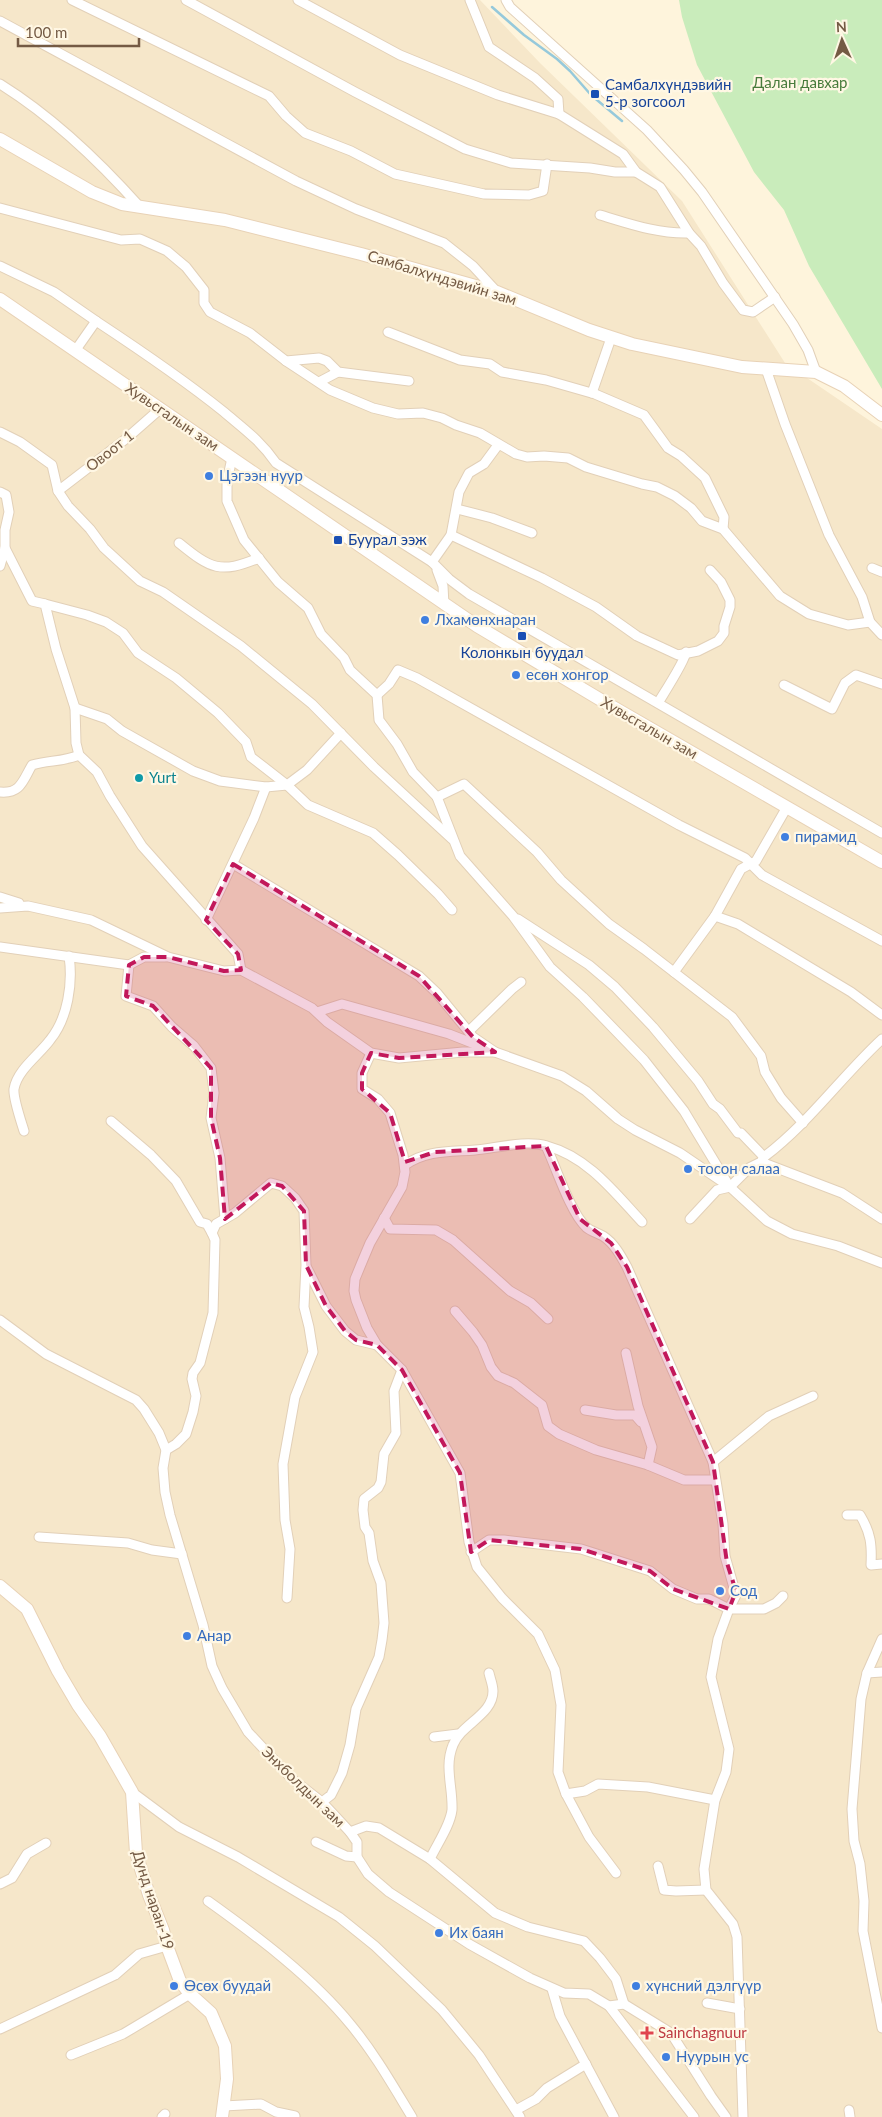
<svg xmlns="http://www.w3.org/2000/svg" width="882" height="2117" viewBox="0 0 882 2117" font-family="Lato,sans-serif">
<rect width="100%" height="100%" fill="#fef4dc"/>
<path fill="#f6e7ca" d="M0 0H480L540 63 682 201 785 363 882 429V2117H0Z"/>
<path fill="#c9ecbb" d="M679 0H882V389L809 266 784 210 754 172 697 65 682 17Z"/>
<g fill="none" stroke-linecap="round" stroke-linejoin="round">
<path stroke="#96c9db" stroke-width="2.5" d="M492 7 524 35 557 59 570 71 591 95 622 121"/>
<g stroke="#e2d0b8" stroke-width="11">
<g id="street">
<path d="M72 0 269 96 286 116 305 133 351 151 395 174 484 194 529 195 543 191 547 164"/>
<path d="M186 0 355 92 465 149 511 163 590 168 615 172H636"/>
<path d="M298 0 400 55 498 95 559 114 623 154 636 172 660 187 689 233 701 246 723 283 743 310 753 312 775 297"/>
<path d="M470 0 489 47 535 78 558 99 559 114"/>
<path d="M506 0 510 7 647 130 684 170 702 192 793 324 808 350 816 372"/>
<path d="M0 21 296 181 356 209 444 243 473 266 497 292"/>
<path d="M0 84C53 117 99 161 140 207"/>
<path d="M0 208 121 240 140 239 167 251 186 267 204 290V303L210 312 250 333 286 361 319 358 327 361 338 372 409 381"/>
<path d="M600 215C630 224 658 234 689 233"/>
<path d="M0 266 54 292 96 321"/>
<path d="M388 332 460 360 490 364 502 372 546 380 595 394 644 415 668 448 681 456 705 478 724 517 723 529"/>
<path d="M75 351 96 321C140 350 183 379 224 412 244 429 261 441 276 463L432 562 449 579 469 594 882 833"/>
<path d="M286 361 330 390 373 408 398 414 423 413 442 418 456 425 480 433 516 454 527 457 544 456 568 458 586 467 642 484 657 487 675 496 691 508 702 521 723 529 780 596 809 614 848 625 870 622"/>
<path d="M766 369 785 424 829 535 862 597 870 622 882 635"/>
<path d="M319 382 338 372"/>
<path d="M592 393 611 338"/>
<path d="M0 432 20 442 52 465 58 491 68 506 90 529 104 548 140 581 163 592 241 646 312 704 374 767 452 839"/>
<path d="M232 458 227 481V501L244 540 278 582 308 608 321 634 344 658 350 670 377 695 379 720 397 744 413 772 437 797 460 856 513 916 550 967 583 997 644 1060 684 1111 728 1184"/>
<path d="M58 491 127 438 160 409"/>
<path d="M0 492 6 495 9 512 5 530V548L32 601 45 604 56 649 75 708 76 743 79 755 97 772 110 796 142 846 238 954 241 970"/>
<path d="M457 509 492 518 532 533"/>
<path d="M451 535 542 578 596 607 637 636 678 655 698 651 718 641 724 633V626L730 607V600L721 582 710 570"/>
<path d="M179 543C211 569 220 574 259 558"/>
<path d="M432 562 451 535 459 492 469 473 484 464 498 445"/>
<path d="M0 566 5 548"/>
<path d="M872 568 882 572"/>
<path d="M437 570 443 586 444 605"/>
<path d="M45 604 87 615 106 622 123 633 138 653 176 678 218 713 246 742 251 757 287 785 308 805 373 833 398 855 438 894 452 910"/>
<path d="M784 685 832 709 845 683 856 675 882 684"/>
<path d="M377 695 389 684 398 670 417 678 679 825 745 858 762 875 882 941"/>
<path d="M658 703C664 693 685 661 686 652"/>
<path d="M75 708 107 719 122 731 193 771 220 781 266 787 287 785 307 770 341 733"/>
<path d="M0 792C21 794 23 780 32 765 48 760 63 762 79 755"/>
<path d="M437 797 464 784 537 852 561 880 609 924 644 949 732 1017 761 1056 765 1072 781 1098 803 1123"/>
<path d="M233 864 419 976 437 993 473 1037 495 1052 449 1034 342 1004 317 1012"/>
<path d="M0 897 19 903"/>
<path d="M0 908 28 906 91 920 168 957 224 971 241 970 312 1008 327 1022 371 1053 399 1058 463 1052H495L562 1076 586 1091 618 1119 635 1130 680 1153 730 1187 767 1221 792 1234 838 1246 882 1263"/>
<path d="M715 916 741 869 756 861 787 807"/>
<path d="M518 919 589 965 615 987 653 1027 698 1081 713 1104 720 1109 738 1133H741L764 1157"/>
<path d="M206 920 254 818 266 787"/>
<path d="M0 947 129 965 144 957H165"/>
<path d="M129 965 126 996 153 1006 172 1027 194 1046 211 1068 214 1093 211 1118 220 1158 225 1219"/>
<path d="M674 972 715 916 738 924 851 992 882 1015"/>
<path d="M469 1031 512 989 521 982"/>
<path d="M371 1053 362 1073V1089L378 1099 390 1113 403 1155 405 1172 402 1187 370 1243 362 1262 355 1279 354 1291 356 1300 367 1328 377 1345 402 1370 460 1473 469 1542 477 1567 502 1598 538 1634 555 1670 561 1705 558 1772 566 1794 589 1837 616 1873"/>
<path d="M111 1121 151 1155 176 1181 200 1222 207 1224 212 1233"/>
<path d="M24 1131C21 1121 13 1098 14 1089 17 1070 39 1055 50 1040 68 1018 73 983 69 956"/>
<path d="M546 1146C556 1167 570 1212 586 1227 590 1231 598 1233 603 1236 614 1243 621 1256 627 1267L713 1462 723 1524 725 1556 736 1595 729 1609 718 1639 711 1677 729 1749 726 1772 715 1800 704 1869 706 1890 733 1924 737 1937 743 2117"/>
<path d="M761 1162 842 1193 882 1219"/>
<path d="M405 1165C427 1150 449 1152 475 1150 497 1148 525 1140 547 1146 588 1157 615 1193 642 1222"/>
<path d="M384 1218 390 1229 436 1230 453 1240 510 1291 531 1303 548 1319"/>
<path d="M690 1219 717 1190 730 1187 749 1168 761 1162 764 1157C809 1123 841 1077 882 1039"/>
<path d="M307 1268 326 1306 345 1331 356 1340 377 1345"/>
<path d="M455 1311 473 1332 482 1345 491 1367 498 1376 514 1383 542 1405 548 1426 559 1434 596 1450 648 1465 684 1480H714"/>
<path d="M0 1320 46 1354 136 1400 144 1409 159 1433 166 1450 163 1468 165 1492 170 1515 203 1625 212 1666 222 1688 248 1732 291 1778 322 1802 350 1832 357 1842V1857L368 1874 389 1892 469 1944 530 1978 564 1993 589 1994 609 2006 694 2117"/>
<path d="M626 1353 638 1406 652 1447 648 1465"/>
<path d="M585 1410 616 1415H635L641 1422"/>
<path d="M166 1450 176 1444 186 1434 193 1412 196 1396 192 1379 193 1373 200 1363 213 1313 215 1240 212 1233 216 1224 235 1213 271 1183 282 1186 295 1198 304 1211 306 1265 304 1307 309 1327 313 1352 295 1397 283 1464 285 1520 290 1549 287 1598"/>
<path d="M713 1462 769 1416 813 1396"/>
<path d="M847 1515H860C871 1533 872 1545 871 1565L882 1564"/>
<path d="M39 1537 128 1543 152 1550 182 1554"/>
<path d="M471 1552 489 1540H504L581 1549 650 1571 673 1589 697 1599H709L729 1609H764L776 1603 783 1596"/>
<path d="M882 1639 867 1673 861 1699 852 1809 854 1841 860 1864 864 1901 863 1931 882 2028"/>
<path d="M867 1673 882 1672"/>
<path d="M434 1737 458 1734"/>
<path d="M132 1792 179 1827 238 1857 339 1917 375 1946 442 2010 479 2055 520 2117"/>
<path d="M566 1794 585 1791 598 1784 648 1787 715 1800"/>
<path d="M322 1802 331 1795 342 1773 350 1745 356 1709 379 1657 382 1640 384 1623 381 1583 373 1561 369 1533 365 1527 363 1510 364 1499 378 1488 381 1482 384 1454 396 1433 394 1391 402 1370"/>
<path d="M350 1832 366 1826 379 1828 430 1859 495 1913 528 1927 584 1941 600 1958 616 1979 624 2004 609 2006"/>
<path d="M316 1842 346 1856 357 1857"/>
<path d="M430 1859C437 1844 450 1826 452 1810 453 1787 444 1767 453 1745 461 1724 493 1715 493 1691 493 1685 490 1678 489 1673"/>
<path d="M658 1866 664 1890 676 1891 706 1890"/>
<path d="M0 1884 12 1878 27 1854 46 1843"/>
<path d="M208 1901C257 1936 313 1978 351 2025 375 2054 393 2086 412 2117"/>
<path d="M552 1989 560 2016 614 2117"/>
<path d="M707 2003 740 2009"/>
<path d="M624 2004 671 2033 711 2096 726 2117"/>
<path d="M0 2029 115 1975 139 1954 167 1946"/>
<path d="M71 2055 123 2034 190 1994"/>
<path d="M224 2106 261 2104 276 2112 295 2116"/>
<path d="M516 2110 536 2099 547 2088 586 2064"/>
<path d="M849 2110 850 2117"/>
<path d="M162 2117 165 2114"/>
</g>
</g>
<g stroke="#e8d2b6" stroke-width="14">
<g id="secondary">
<path d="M0 139 92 192 122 204 225 220 361 254 497 292 589 330 632 344 742 367 816 372 844 386 882 415"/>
<path d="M0 299 477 626 606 703 882 862"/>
<path d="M0 1586 27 1609 58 1671 78 1705 100 1736 132 1792 136 1853 149 1895 163 1930 167 1946 180 1981 190 1994 211 2013 225 2046 227 2079 222 2117"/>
</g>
</g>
<use href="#street" stroke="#fff" stroke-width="9"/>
<use href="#secondary" stroke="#fff" stroke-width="12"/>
</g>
<path fill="#c2185b" fill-opacity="0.2" stroke="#c2185b" stroke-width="4" stroke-dasharray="10 6" stroke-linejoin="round" d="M233 864 419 976 473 1037 495 1052 399 1058 371 1053 362 1073V1089L390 1113 405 1162 435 1152 546 1146 580 1219 611 1243 627 1267 713 1462 727 1563 736 1591 729 1609 673 1589 650 1571 581 1549 489 1540 471 1552 460 1473 402 1370 377 1345 356 1340 345 1331 326 1306 306 1265 304 1211 282 1186 271 1183 225 1219 220 1158 211 1118V1068L153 1006 126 996 129 965 144 957H168L224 971 241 970 238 954 206 920Z"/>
<g fill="#1a4fb4" stroke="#fff7e4" stroke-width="2">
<rect x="590" y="89" width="10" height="10" rx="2.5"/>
<rect x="333" y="535" width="10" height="10" rx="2.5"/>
<rect x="517" y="631" width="10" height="10" rx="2.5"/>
</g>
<g fill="#3f7fe0" stroke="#fff7e4" stroke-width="2">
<circle cx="209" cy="476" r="5"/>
<circle cx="425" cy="620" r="5"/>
<circle cx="516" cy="675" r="5"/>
<circle cx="785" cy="837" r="5"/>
<circle cx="688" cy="1169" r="5"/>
<circle cx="720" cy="1591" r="5"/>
<circle cx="187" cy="1636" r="5"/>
<circle cx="439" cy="1933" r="5"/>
<circle cx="174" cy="1986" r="5"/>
<circle cx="636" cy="1986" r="5"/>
<circle cx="666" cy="2057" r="5"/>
</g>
<circle fill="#0f9aa8" stroke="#fff7e4" stroke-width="2" cx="139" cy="778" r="5"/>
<path fill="#e0444e" stroke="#fff7e4" stroke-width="2" d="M644.5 2025.5h5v5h5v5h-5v5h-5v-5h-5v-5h5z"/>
<g text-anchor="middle" stroke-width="4.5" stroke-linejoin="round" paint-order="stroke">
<g font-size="15" fill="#477b3b" stroke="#fff7e4">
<text x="800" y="88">Далан давхар</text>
</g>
<g font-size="15" fill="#164399" stroke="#fff7e4" text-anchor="start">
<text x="605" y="90">Самбалхүндэвийн<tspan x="605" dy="17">5-р зогсоол</tspan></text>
<text x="348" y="545">Буурал ээж</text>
<text x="522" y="658" text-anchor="middle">Колонкын буудал</text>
</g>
<g font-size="15" fill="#745a44" stroke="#fff7e4">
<text transform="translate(442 278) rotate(17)" y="5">Самбалхүндэвийн зам</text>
<text transform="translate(172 417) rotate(34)" y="5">Хувьсгалын зам</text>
<text transform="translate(110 451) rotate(-38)" y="5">Овоот 1</text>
<text transform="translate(649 728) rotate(30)" y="5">Хувьсгалын зам</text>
<text transform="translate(303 1787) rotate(44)" y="5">Энхболдын зам</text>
<text transform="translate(153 1900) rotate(72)" y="5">Дунд наран-19</text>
</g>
<g font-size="15" fill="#366cbe" stroke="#fff7e4" text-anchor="start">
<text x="219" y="481">Цэгээн нуур</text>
<text x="435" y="625">Лхамөнхнаран</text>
<text x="526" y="680">есөн хонгор</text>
<text x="795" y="842">пирамид</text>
<text x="698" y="1174">тосон салаа</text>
<text x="730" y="1596">Сод</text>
<text x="197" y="1641">Анар</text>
<text x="449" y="1938">Их баян</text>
<text x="184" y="1991">Өсөх буудай</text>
<text x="646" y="1991">хүнсний дэлгүүр</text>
<text x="676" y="2062">Нуурын ус</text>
</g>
<g font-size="15" fill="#0d838f" stroke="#fff7e4" text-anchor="start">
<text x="149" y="783">Yurt</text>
</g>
<g font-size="15" fill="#be3a42" stroke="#fff7e4" text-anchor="start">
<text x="658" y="2038">Sainchagnuur</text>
</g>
</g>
<g transform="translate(842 40) rotate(357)" stroke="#fff7e4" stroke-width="4" paint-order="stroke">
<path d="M0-4L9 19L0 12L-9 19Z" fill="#745a44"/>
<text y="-8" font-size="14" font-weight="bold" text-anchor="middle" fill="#745a44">N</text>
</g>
<path d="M18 38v8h121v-8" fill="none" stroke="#745a44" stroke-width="2.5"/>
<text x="25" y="38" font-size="15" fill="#745a44" stroke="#fff7e4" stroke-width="4" paint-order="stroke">100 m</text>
</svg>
